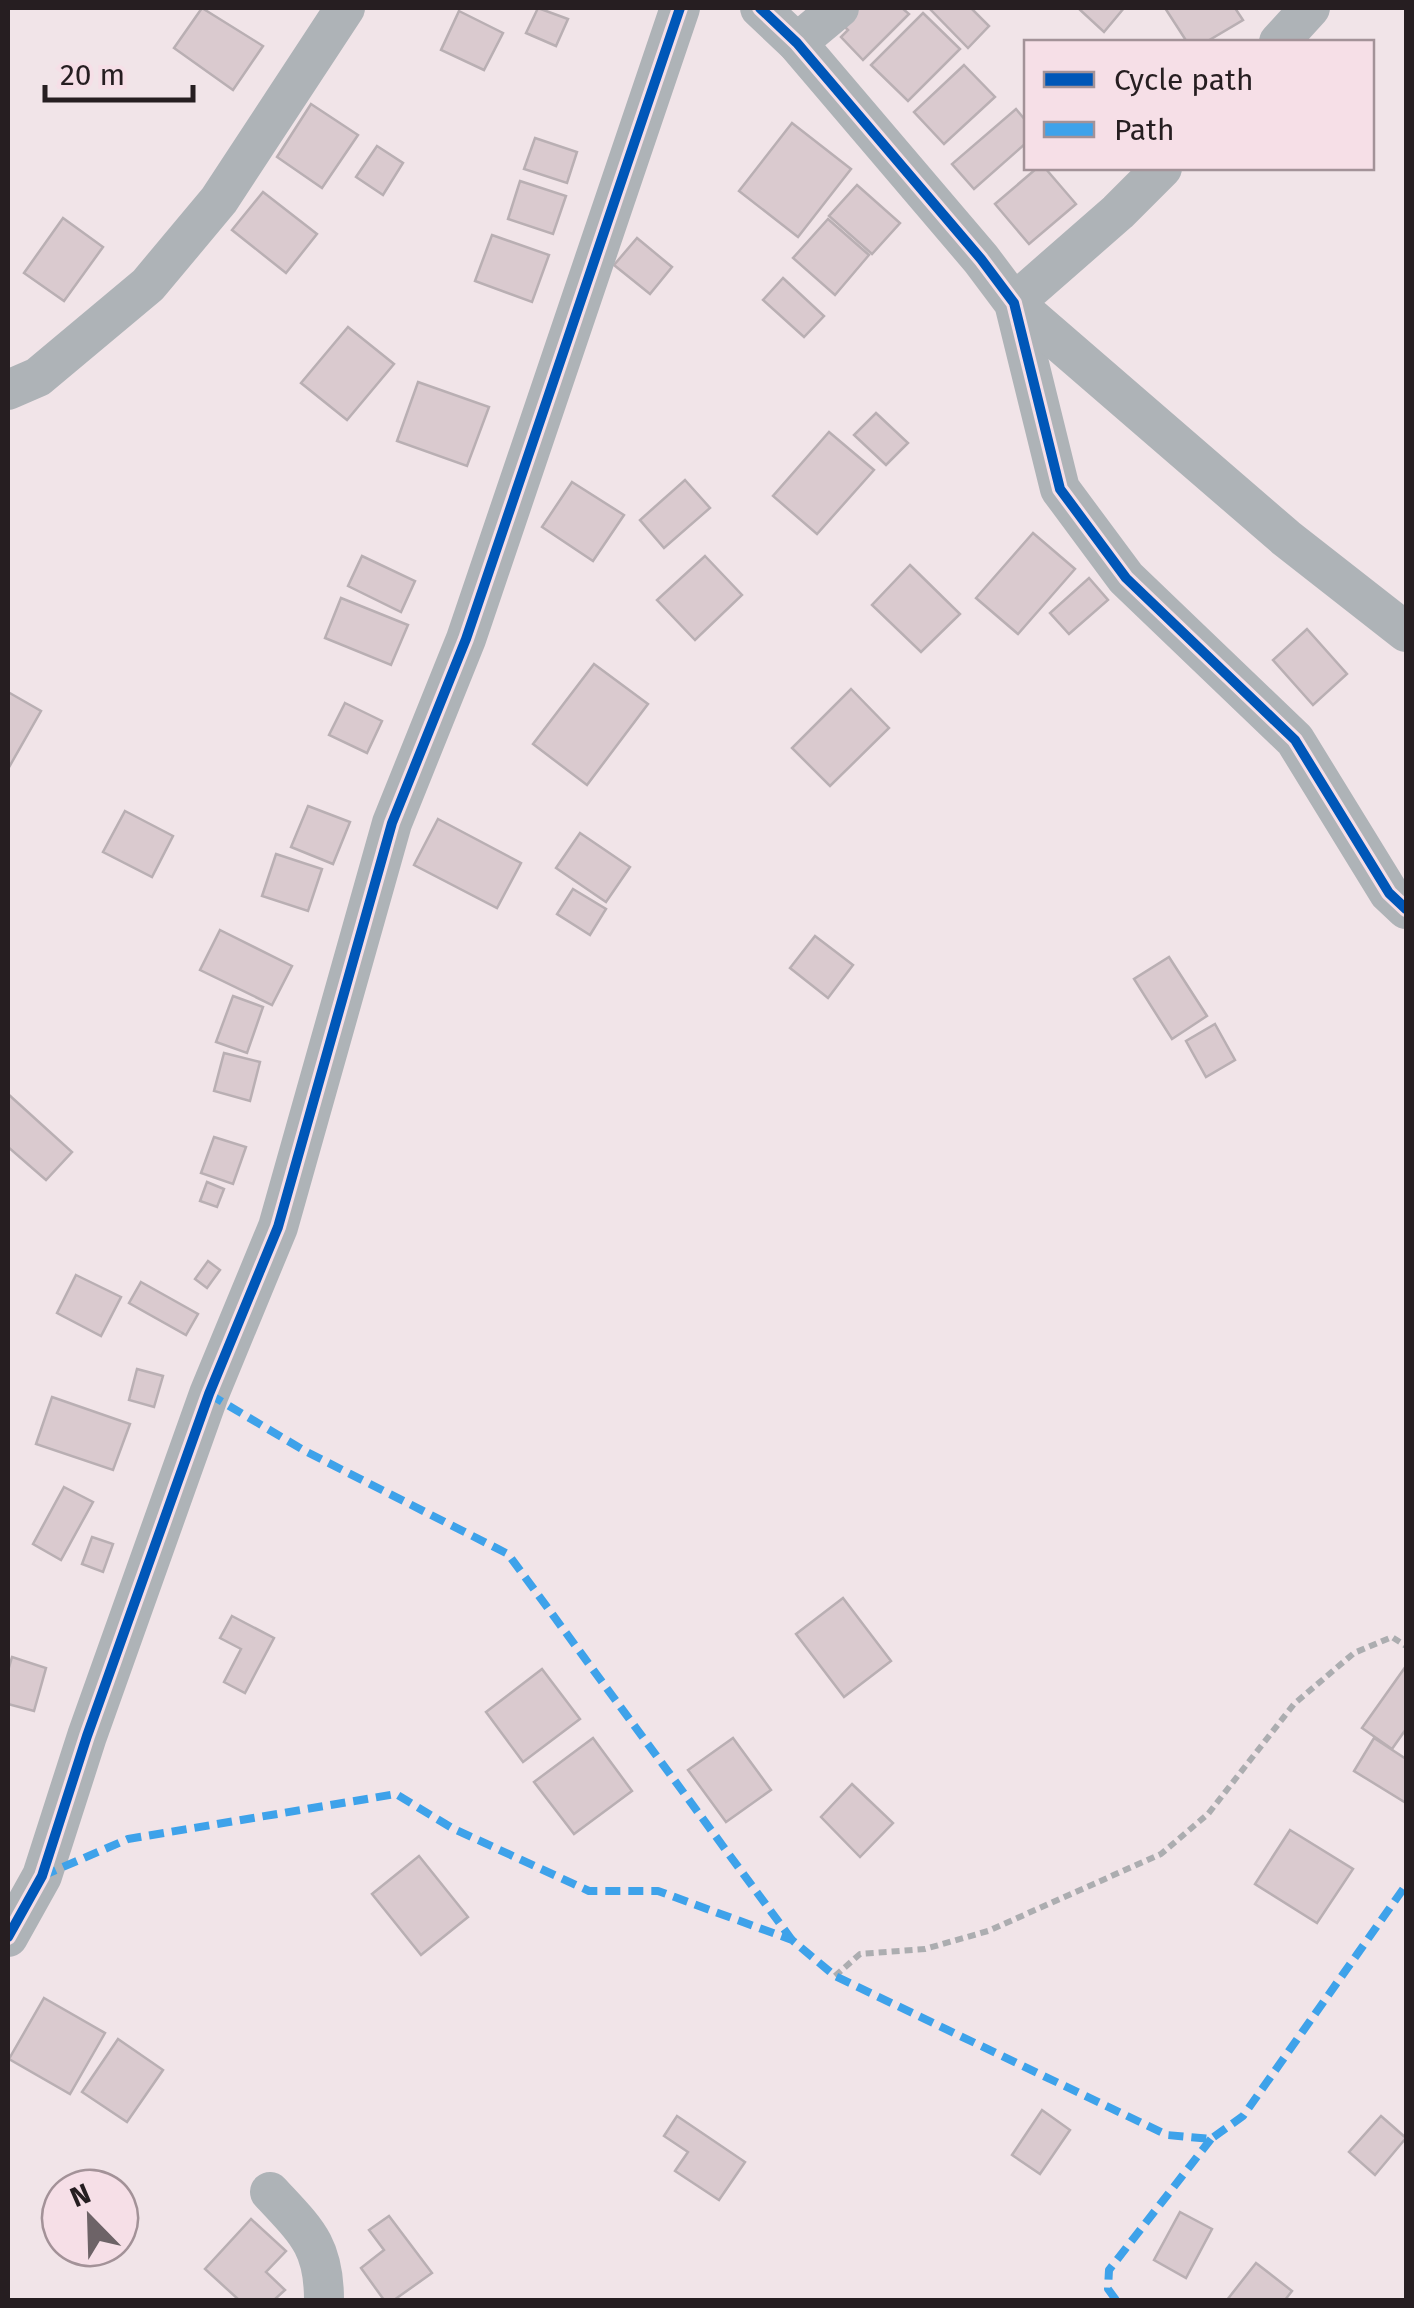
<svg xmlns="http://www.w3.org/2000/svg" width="1414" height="2308" viewBox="0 0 1414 2308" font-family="'Fira Sans',sans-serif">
<rect width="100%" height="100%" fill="#f1e4e8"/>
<g fill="#dacacf" stroke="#b9afb3" stroke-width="2.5">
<path d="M202 8 263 46 233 90 174 48Z"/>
<path d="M538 8 568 19 556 46 526 33Z"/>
<path d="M837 8H902L909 14 863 60 841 37 848 30 831 13Z"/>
<path d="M929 8H971L989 26 968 48Z"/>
<path d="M1078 8H1124L1104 32Z"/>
<path d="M1165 8H1235L1243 20 1206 42H1187Z"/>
<path d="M459 11 503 33 484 70 441 50Z"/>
<path d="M923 13 960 49 908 101 871 65Z"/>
<path d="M964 65 995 97 944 144 914 112Z"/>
<path d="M311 104 358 135 322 188 277 157Z"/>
<path d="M1016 109 1026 121V143L974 189 952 164Z"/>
<path d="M792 123 851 169 798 237 739 191Z"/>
<path d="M535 138 577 152 567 183 524 169Z"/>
<path d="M377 146 403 163 383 195 356 177Z"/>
<path d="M1037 168H1045L1076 204 1029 244 995 204Z"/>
<path d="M520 181 566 196 553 234 508 219Z"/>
<path d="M857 185 900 223 872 254 829 216Z"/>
<path d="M263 192 317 234 286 273 232 230Z"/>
<path d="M63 218 103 247 64 301 24 273Z"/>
<path d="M828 219 869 255 835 295 793 258Z"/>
<path d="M492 235 549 255 532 302 475 281Z"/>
<path d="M637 238 672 267 650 294 614 265Z"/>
<path d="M783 278 824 316 804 337 763 300Z"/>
<path d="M348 327 394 364 347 420 301 383Z"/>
<path d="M418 382 489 407 467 466 397 441Z"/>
<path d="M876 413 908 443 886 465 854 435Z"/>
<path d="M829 432 874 470 817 534 773 496Z"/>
<path d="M685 480 710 508 664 548 640 520Z"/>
<path d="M572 482 624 515 593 561 542 527Z"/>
<path d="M1033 533 1075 569 1018 634 976 598Z"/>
<path d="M362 556 415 581 401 612 348 586Z"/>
<path d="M705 556 742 595 695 640 657 600Z"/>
<path d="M910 565 960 614 921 652 872 605Z"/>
<path d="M1089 578 1108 600 1069 634 1050 613Z"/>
<path d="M341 598 408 625 391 665 325 638Z"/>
<path d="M1307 629 1347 674 1313 705 1273 660Z"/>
<path d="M594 664 648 704 587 785 533 744Z"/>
<path d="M851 689 889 728 830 786 792 748Z"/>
<path d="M8 692 41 711 8 769Z"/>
<path d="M345 703 382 721 367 753 329 735Z"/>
<path d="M308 806 350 822 333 864 291 847Z"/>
<path d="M125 811 173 836 152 877 103 852Z"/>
<path d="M438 819 521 863 497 908 414 865Z"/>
<path d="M580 833 630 867 606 902 556 868Z"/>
<path d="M276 854 322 869 308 911 262 896Z"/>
<path d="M573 889 606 909 590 935 557 914Z"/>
<path d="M220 930 292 966 272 1005 200 970Z"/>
<path d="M815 936 853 965 828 998 790 968Z"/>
<path d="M1169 957 1207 1016 1172 1039 1134 979Z"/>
<path d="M233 996 263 1007 247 1053 216 1042Z"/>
<path d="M1215 1024 1235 1060 1206 1077 1186 1041Z"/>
<path d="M224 1053 260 1062 250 1101 214 1091Z"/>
<path d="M8 1094 72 1152 46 1180 8 1147Z"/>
<path d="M214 1137 246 1147 233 1184 201 1173Z"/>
<path d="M207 1182 224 1189 217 1207 200 1201Z"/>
<path d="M208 1261 220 1270 207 1288 195 1279Z"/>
<path d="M76 1275 121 1297 101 1336 57 1313Z"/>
<path d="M141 1282 198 1314 186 1335 129 1303Z"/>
<path d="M137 1369 163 1376 154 1407 129 1400Z"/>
<path d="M52 1397 130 1424 113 1470 36 1444Z"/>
<path d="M64 1487 93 1502 61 1560 33 1544Z"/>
<path d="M92 1537 113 1544 103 1572 82 1564Z"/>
<path d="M843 1598 891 1661 844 1697 796 1634Z"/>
<path d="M232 1616 274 1638 245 1693 224 1682 241 1649 220 1638Z"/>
<path d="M12 1657 46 1668 34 1711 8 1704V1671Z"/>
<path d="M1406 1666V1729L1392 1749 1362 1728Z"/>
<path d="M542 1669 580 1719 523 1762 486 1712Z"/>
<path d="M593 1738 632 1791 574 1834 534 1782Z"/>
<path d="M733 1738 771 1790 726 1822 688 1770Z"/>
<path d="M1374 1738 1406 1759V1803L1354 1771Z"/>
<path d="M852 1784 893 1823 860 1857 821 1817Z"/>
<path d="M1290 1830 1353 1869 1317 1923 1255 1884Z"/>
<path d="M419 1856 468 1917 421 1955 372 1894Z"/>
<path d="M44 1998 105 2033 70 2094 9 2059Z"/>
<path d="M118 2039 163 2070 127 2122 82 2092Z"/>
<path d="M1042 2110 1070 2130 1040 2174 1012 2155Z"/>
<path d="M677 2116 745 2162 719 2200 675 2171 688 2152 664 2136Z"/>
<path d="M1381 2116 1406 2138 1375 2175 1349 2152Z"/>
<path d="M1180 2212 1212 2229 1186 2278 1154 2260Z"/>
<path d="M389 2216 432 2273 394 2300H384L361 2268 384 2250 369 2230Z"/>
<path d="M251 2219 286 2251 266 2272 285 2290 274 2300H239L205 2269Z"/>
<path d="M1256 2263 1292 2291 1285 2300H1227Z"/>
</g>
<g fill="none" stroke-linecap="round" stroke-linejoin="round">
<path stroke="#acadb0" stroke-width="6" stroke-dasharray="8 5" stroke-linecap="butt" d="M835 1976 860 1954 925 1949 988 1931 1161 1854 1208 1814 1294 1704 1354 1653 1392 1637 1406 1646"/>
<g stroke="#aeb3b7" stroke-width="40">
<path d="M760 8 797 43 981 259 1014 303 1060 489 1126 578 1295 740 1389 893 1406 909"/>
<path d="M1279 42 1310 8"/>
<path d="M797 43 839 8"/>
<path d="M1162 168 1118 212 1014 303 1286 538 1406 632"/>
<path d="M8 390 38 377 148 285 219 200 345 8"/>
<path d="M8 1937 42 1876 87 1736 209 1394 278 1227 392 823 466 639 680 8"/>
<path d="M270 2192C306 2231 324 2245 324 2300"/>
</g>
<g stroke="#3ea2ea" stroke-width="8" stroke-dasharray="15 8" stroke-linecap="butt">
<path d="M209 1394 305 1451 508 1554 792 1940"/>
<path d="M42 1876 128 1839 396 1794 452 1828 589 1891H658L792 1940 835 1976 1167 2135 1211 2139 1243 2116 1406 1885"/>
<path d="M1116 2300 1108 2289 1109 2270 1211 2139"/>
</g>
<g stroke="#f6dfe7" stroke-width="16">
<g id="cycleway">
<path d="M760 8 797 43 981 259 1014 303 1060 489 1126 578 1295 740 1389 893 1406 909"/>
<path d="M8 1937 42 1876 87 1736 209 1394 278 1227 392 823 466 639 680 8"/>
</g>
</g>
<use href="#cycleway" stroke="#0057b8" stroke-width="10"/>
</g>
<rect width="1414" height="2308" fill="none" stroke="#261e21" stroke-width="20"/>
<rect x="1024" y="40" width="350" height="130" fill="#f6dfe7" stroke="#a39298" stroke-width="2.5"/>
<rect x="1044" y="72" width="50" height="15" fill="#0057b8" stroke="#a39298" stroke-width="2.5"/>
<text x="1114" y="90" font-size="30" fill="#261e21">Cycle path</text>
<rect x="1044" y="122" width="50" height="15" fill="#3ea2ea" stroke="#a39298" stroke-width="2.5"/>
<text x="1114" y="140" font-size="30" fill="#261e21">Path</text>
<g transform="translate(90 2218) rotate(337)"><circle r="48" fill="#f6dfe7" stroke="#a39298" stroke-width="2.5"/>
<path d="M0-8L18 38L0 25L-18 38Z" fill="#6d6367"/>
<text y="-15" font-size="28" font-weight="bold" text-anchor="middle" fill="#261e21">N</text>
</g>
<path d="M45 85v15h148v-15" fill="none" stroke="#261e21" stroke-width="5"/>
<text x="60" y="85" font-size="30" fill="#261e21" stroke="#f6dfe7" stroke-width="8" paint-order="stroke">20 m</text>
</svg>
